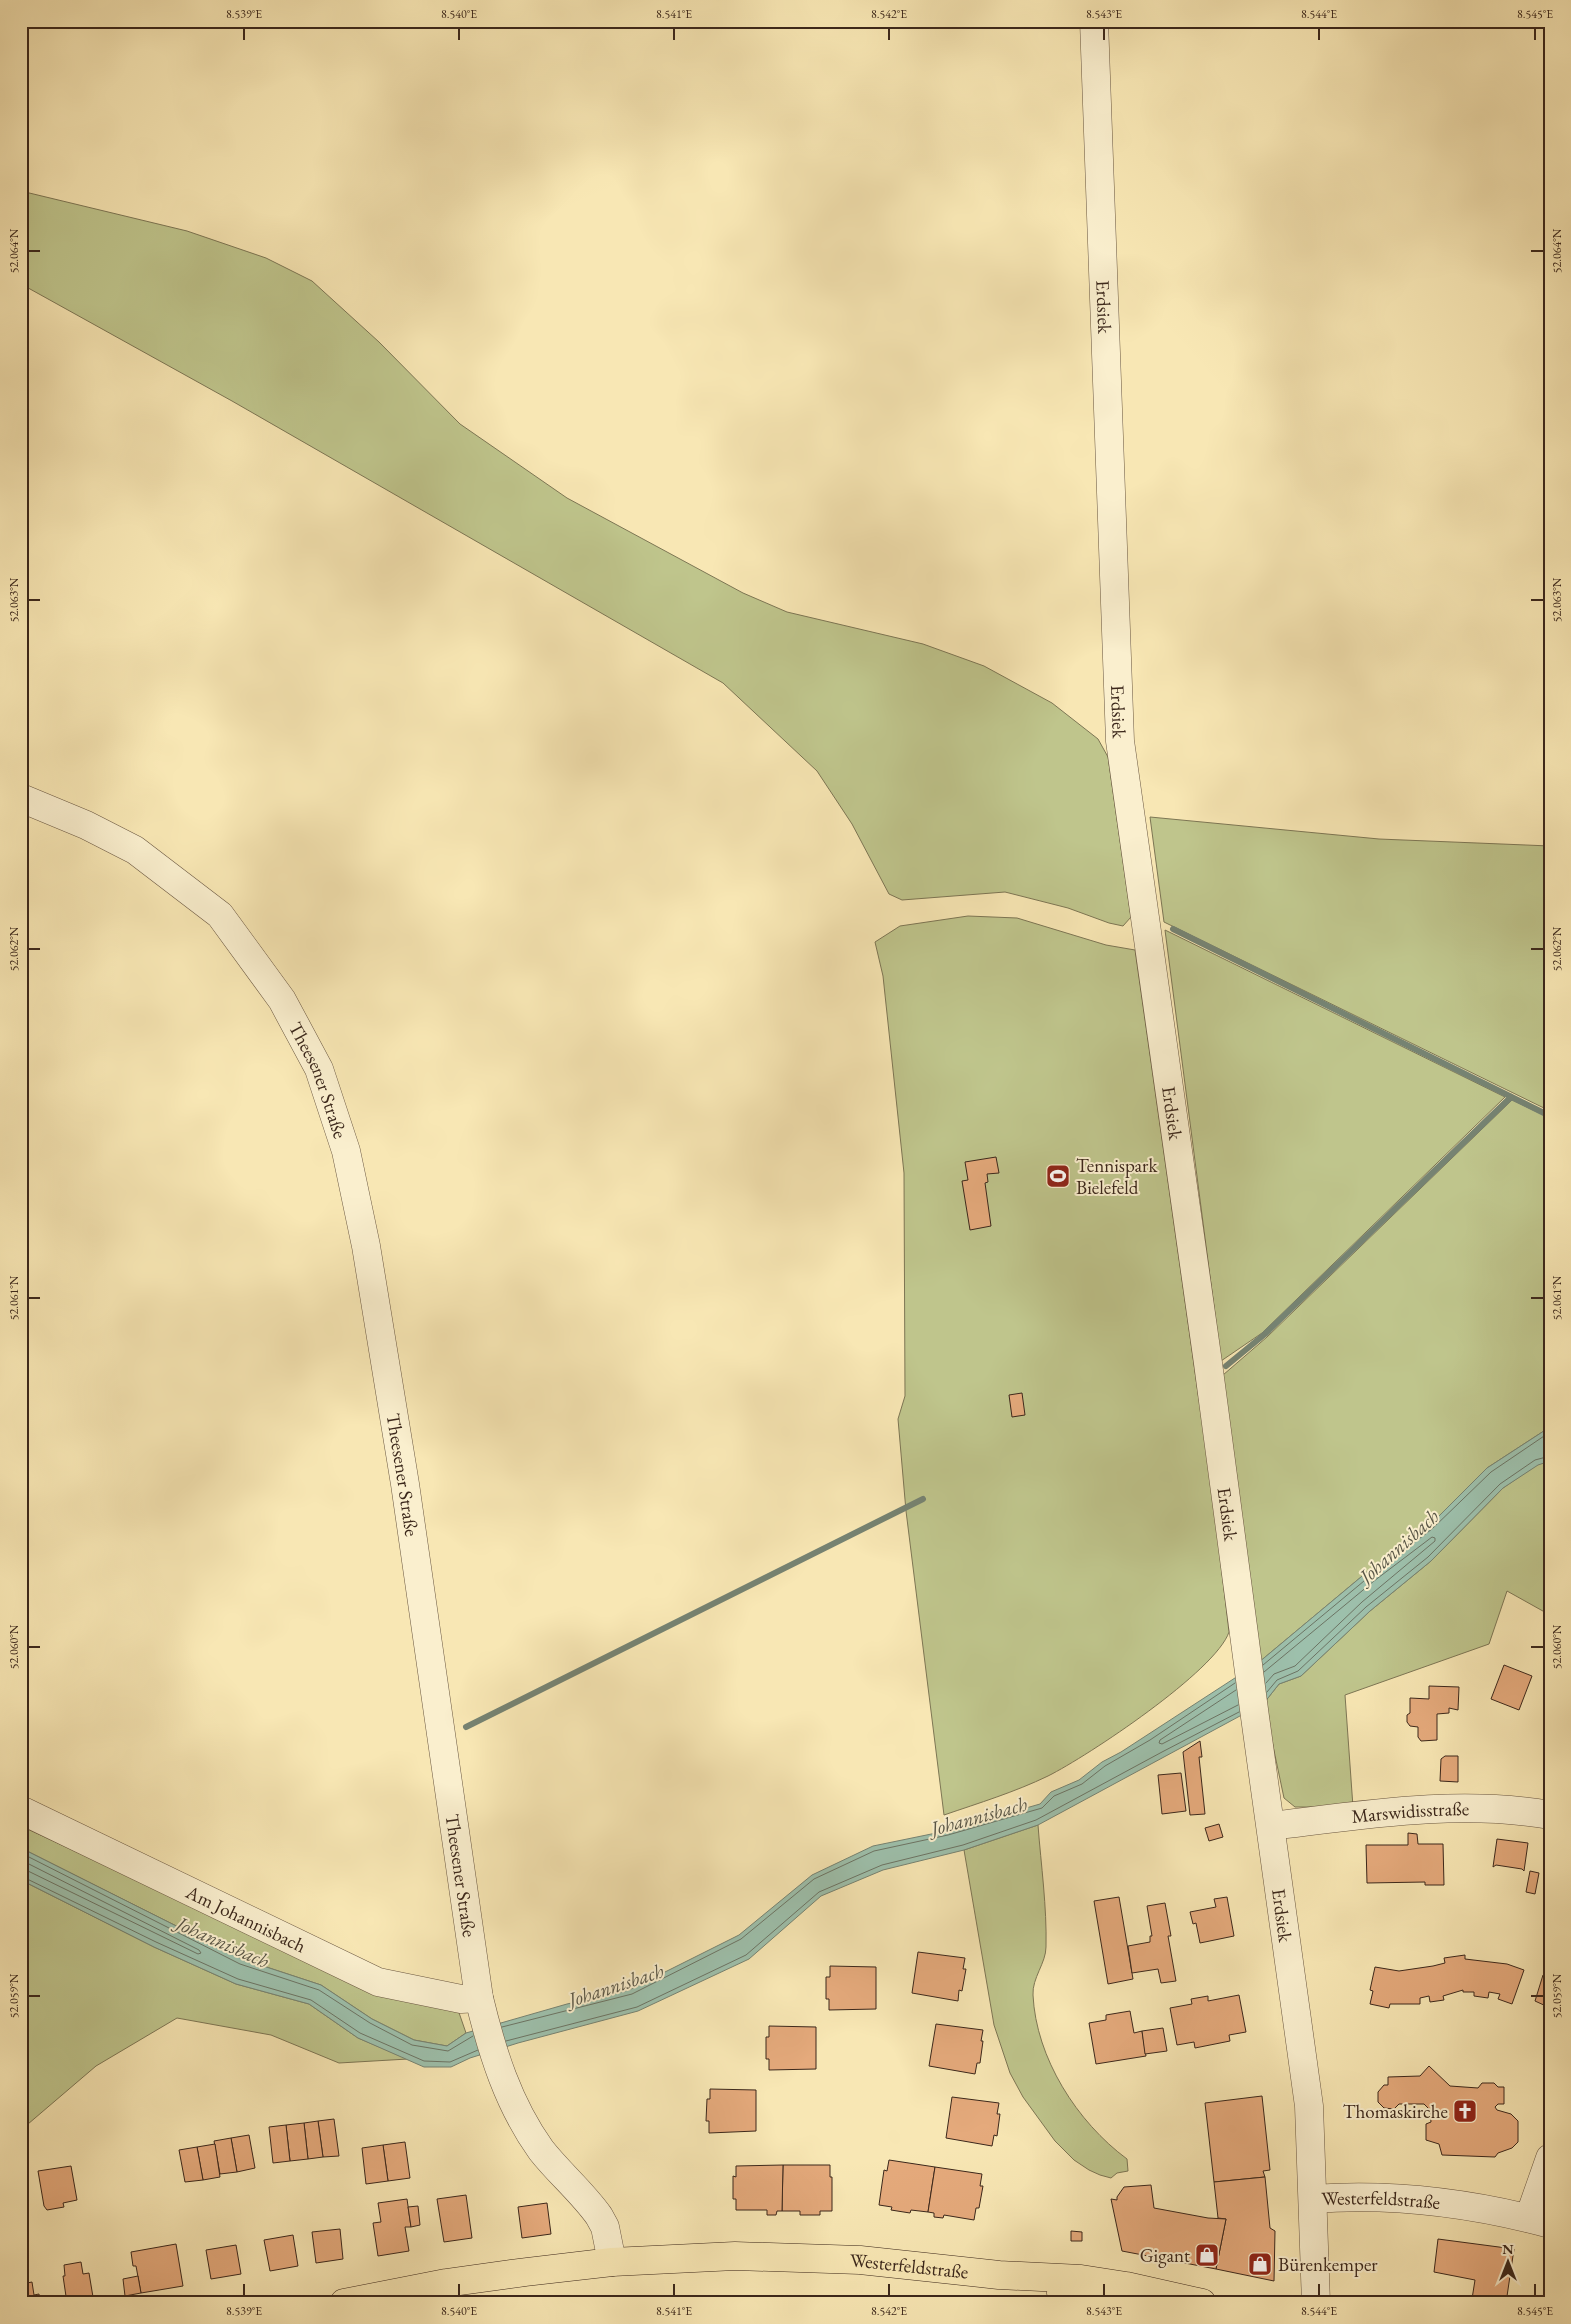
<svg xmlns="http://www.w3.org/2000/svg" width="1571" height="2324" viewBox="0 0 1571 2324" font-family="'EB Garamond',serif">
<rect width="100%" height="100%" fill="#f8e7b4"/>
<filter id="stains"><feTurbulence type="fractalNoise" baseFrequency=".004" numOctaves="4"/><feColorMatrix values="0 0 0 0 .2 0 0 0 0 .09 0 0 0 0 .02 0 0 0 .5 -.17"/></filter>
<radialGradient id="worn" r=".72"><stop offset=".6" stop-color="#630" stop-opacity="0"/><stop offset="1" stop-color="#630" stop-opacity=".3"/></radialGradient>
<g fill="#bfc58c" stroke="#7d7654">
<path d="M21 191 187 231 266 258 312 281 379 342 460 424 567 498 743 593 787 612 923 644 984 666 1052 703 1098 739 1108 757 1131 917 1123 926 1109 923 1068 908 1005 892 902 900 889 894 852 824 817 771 723 683 232 401 21 284Z"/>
<path d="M1150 817 1379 839 1550 846V1111L1164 922Z"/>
<path d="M968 916 1017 918 1106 945 1135 950 1199 1400 1203 1411 1229 1632C1216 1671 1088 1756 1048 1776 1015 1792 979 1803 944 1815L906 1511 898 1419 905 1396 904 1173 883 976 875 942 900 926Z"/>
<path d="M1165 930 1505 1097 1262 1333 1221 1361Z"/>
<path d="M1512 1100 1550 1118V1427L1487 1468 1429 1526 1367 1572 1258 1663 1223 1375 1267 1337Z"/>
<path d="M1550 1461V1615L1507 1591 1489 1644 1345 1695 1353 1807H1295L1284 1798 1264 1703 1279 1684 1301 1676 1370 1611 1431 1561 1503 1488 1538 1464Z"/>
<path d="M1038 1825C1041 1865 1047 1907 1046 1947 1046 1963 1032 1978 1033 1995 1036 2058 1077 2122 1127 2159L1128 2171 1117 2173 1111 2178 1100 2175 1089 2170 1074 2160 1055 2141 1023 2097 1010 2073 994 2025 964 1850Z"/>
<path d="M21 1826 306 1958 456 2004 466 2033 447 2046 414 2040 372 2019 321 1985 242 1959 21 1848Z"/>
<path d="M21 1880 154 1947 236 1984 309 2004 358 2038 408 2059 339 2063 271 2035 177 2018 96 2066 21 2130Z"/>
</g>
<path fill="#9dc0ac" stroke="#768372" d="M1550 1427V1461L1538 1465 1503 1488 1431 1561 1370 1611 1301 1676 1279 1684 1264 1703 1038 1825 964 1850 883 1870 821 1896 749 1959 638 2011 518 2043 470 2058 451 2067H424L358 2038 309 2004 236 1984 154 1947 21 1880V1848L242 1959 321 1985 372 2019 414 2040 447 2046 466 2033 567 2004 629 1990 739 1935 812 1875 873 1846 946 1831 1040 1804 1051 1792 1079 1780 1102 1762 1121 1752 1258 1663 1367 1572 1429 1526 1487 1468Z"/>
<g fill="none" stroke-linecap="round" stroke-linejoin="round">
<g stroke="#6c7464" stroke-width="1">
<path d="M1263 1665 1370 1576 1432 1529 1491 1472 1550 1432"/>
<path d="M1264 1672 1374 1581 1432 1537 1435 1538V1541L1362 1602 1295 1666 1274 1674 1266 1683"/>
<path d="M1236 1690 1160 1740 1159 1743 1162 1744 1238 1705"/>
<path d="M1267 1692 1277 1680 1298 1671 1366 1607 1428 1557 1500 1484 1535 1460 1550 1456"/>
<path d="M21 1853 240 1964 319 1990 370 2023 412 2045 448 2051 473 2036"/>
<path d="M21 1860 199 1950 201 1953 198 1954 28 1871 21 1870"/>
<path d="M21 1876 156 1942 238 1979 311 2000 360 2033 424 2061 450 2062 478 2050"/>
<path d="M502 2027 632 1994 741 1939 814 1879 874 1851 948 1835 1042 1808 1054 1796 1082 1784 1105 1766 1150 1740 1235 1683"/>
<path d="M506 2041 637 2007 746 1955 819 1892 882 1865 963 1845 1036 1820 1162 1752 1239 1712"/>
</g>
<g stroke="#768372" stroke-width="6">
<path d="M1173 929 1550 1116"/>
<path d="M1226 1366 1265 1334 1511 1097"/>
<path d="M466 1727 923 1499"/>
</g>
</g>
<g fill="#e5aa7c" stroke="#3b271b">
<path d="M996 1157 999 1173 987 1174 988 1182 985 1183 991 1226 970 1230 962 1181 968 1180 965 1162Z"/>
<path d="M1022 1393 1025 1415 1012 1417 1009 1395Z"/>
<path d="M1504 1665 1532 1676 1519 1710 1491 1699Z"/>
<path d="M1429 1686 1459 1687 1458 1710 1449 1708V1713L1437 1714V1740L1421 1741 1418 1737V1727L1410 1726 1407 1722V1715L1410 1713V1698L1429 1699Z"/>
<path d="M1200 1741 1202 1757H1199L1205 1814 1190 1815 1183 1752Z"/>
<path d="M1445 1756H1458V1782L1440 1781 1441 1759Z"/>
<path d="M1181 1773 1186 1811 1162 1814 1158 1775Z"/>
<path d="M1219 1824 1223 1837 1209 1841 1205 1828Z"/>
<path d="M1408 1833 1417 1834 1418 1844H1443L1444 1885H1425V1882L1367 1883 1366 1845H1408Z"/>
<path d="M1497 1839 1528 1843 1524 1871 1522 1869 1496 1865 1493 1867Z"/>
<path d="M1530 1871 1539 1873 1535 1894 1526 1892Z"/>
<path d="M1119 1897 1133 1979 1108 1984 1094 1901Z"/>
<path d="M1227 1897 1234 1936 1200 1943 1196 1923 1193 1924 1190 1912 1216 1907 1214 1899Z"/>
<path d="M1165 1903 1171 1936H1168L1176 1981 1161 1983 1158 1969 1132 1973 1128 1946 1150 1942V1936H1152L1147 1906Z"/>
<path d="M918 1952 965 1958 963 1969H966L962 1991 959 1990 958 2001 912 1993Z"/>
<path d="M1465 1955V1959L1507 1964 1524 1970 1512 2004 1498 1999 1500 1994 1489 1992 1488 1998 1474 1996V1992H1463V1990L1443 1996 1444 2000 1430 2002 1429 1996 1420 1998V2004H1390L1389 2008 1370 2004 1373 1991 1370 1990 1375 1967 1399 1971 1433 1966 1445 1963 1444 1958Z"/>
<path d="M830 1966 876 1967V2009L829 2010V1999H826V1977H830Z"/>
<path d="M1543 1975 1550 1978V2015L1547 2013 1546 2006 1535 2001Z"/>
<path d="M1239 1995 1246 2032 1229 2035 1230 2041 1195 2048 1194 2042 1177 2045 1170 2008 1192 2004 1191 1999 1208 1996V2001Z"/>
<path d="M1130 2011 1134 2033 1142 2031 1146 2056 1096 2064 1089 2023 1106 2020V2015Z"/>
<path d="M936 2024 983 2030 981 2041H983L980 2063H977L975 2074 929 2066Z"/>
<path d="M769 2026 816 2027V2069L769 2070V2059H766V2037H769Z"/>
<path d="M1163 2028 1167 2051 1145 2054 1142 2031Z"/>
<path d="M1429 2066 1450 2086 1478 2088 1482 2083H1494L1498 2087H1504V2104H1498L1495 2107 1497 2110 1511 2114 1518 2121V2142L1512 2148 1498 2153 1495 2157 1442 2155 1439 2144 1426 2140V2124L1431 2122 1430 2110 1424 2104H1399L1394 2109 1384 2108 1378 2102V2092L1384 2085H1388V2077L1420 2076Z"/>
<path d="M710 2089 756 2090V2131L709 2133V2121H706L707 2099H710Z"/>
<path d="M1262 2096 1270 2170 1263 2171 1265 2177 1214 2182 1205 2103Z"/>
<path d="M952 2097 999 2103 997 2114H1000L997 2136 994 2135 992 2146 946 2138Z"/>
<path d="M334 2119 339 2156 323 2157 318 2121Z"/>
<path d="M318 2121 323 2157 308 2159 304 2123Z"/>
<path d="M304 2123 308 2159 290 2161 286 2125Z"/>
<path d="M286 2125 290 2161 273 2163 269 2127Z"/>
<path d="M249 2135 255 2168 237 2172 231 2138Z"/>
<path d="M231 2138 237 2172 220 2174 214 2141Z"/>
<path d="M405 2142 410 2178 388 2181 383 2145Z"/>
<path d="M215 2144 220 2177 203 2180 197 2147Z"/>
<path d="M383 2145 388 2181 366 2184 362 2148Z"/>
<path d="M197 2147 203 2180 185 2182 179 2150Z"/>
<path d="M889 2160 935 2167 928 2212 911 2210 910 2213 891 2210 892 2207 879 2205 884 2170 887 2171Z"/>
<path d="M783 2165H830V2177H832V2211H820V2215H800V2211H782Z"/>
<path d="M783 2165 782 2211H777L776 2215H767V2210H736V2199H733V2176L736 2177V2166Z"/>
<path d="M71 2166 77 2200 63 2203 64 2207 47 2210 44 2206 38 2171Z"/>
<path d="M935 2167 982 2174 980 2186H983L979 2208H976L974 2220 944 2215 943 2218 934 2217V2213L928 2212Z"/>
<path d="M1265 2177 1270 2228 1275 2231 1274 2281 1216 2269 1226 2219 1218 2218 1214 2182Z"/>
<path d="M1151 2185 1154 2208 1208 2218 1226 2219 1216 2269 1122 2251 1111 2199 1117 2200V2197L1124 2187Z"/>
<path d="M21 2195 25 2216 21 2217Z"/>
<path d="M466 2195 472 2238 444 2242 437 2199Z"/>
<path d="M407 2199 411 2227H405L409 2251 378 2256 373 2223 381 2222 378 2203Z"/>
<path d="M547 2203 551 2234 522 2238 518 2207Z"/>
<path d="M418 2206 420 2225 411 2227 408 2207Z"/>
<path d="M340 2229 343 2259 316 2263 312 2232Z"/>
<path d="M1071 2231 1082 2232V2241H1071Z"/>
<path d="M293 2235 298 2266 270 2271 264 2240Z"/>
<path d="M1438 2239 1514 2249 1506 2303H1465L1466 2297 1472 2299 1475 2280 1434 2272Z"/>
<path d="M176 2244 183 2286 141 2293 136 2266H133L131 2252Z"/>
<path d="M236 2245 241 2274 211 2279 206 2250Z"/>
<path d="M81 2262 83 2274 89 2273 94 2303H67L63 2276H65L64 2265Z"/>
<path d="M25 2273 27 2283 32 2282 34 2295 39 2294 40 2303H21V2274Z"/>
<path d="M138 2276 141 2293 125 2296 123 2279Z"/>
</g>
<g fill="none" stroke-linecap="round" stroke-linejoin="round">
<g stroke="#6a5741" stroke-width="29">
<g id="minor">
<path id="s1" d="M1094 21 1120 741 1208 1363 1255 1717 1309 2106 1316 2303"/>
<path id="s2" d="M21 798 86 825 135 850 220 915 282 1000 319 1069 346 1151 366 1246 405 1484 479 1998C492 2052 508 2104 541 2150 559 2173 582 2192 599 2216L605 2227 612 2262"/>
<path id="s3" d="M21 1810 378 1982 461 1999 479 1998"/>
<path id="s4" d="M1271 1826C1363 1815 1458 1799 1550 1815"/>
<path id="s5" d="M1313 2199C1394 2193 1472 2203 1550 2224"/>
<path d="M1529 2218 1550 2158"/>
</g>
</g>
<g stroke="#3b271b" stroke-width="29">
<g id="major">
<path d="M1061 2293 1104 2303"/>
<path id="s6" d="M344 2303 446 2283 526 2272 612 2262 735 2256 860 2260 999 2275 1081 2279 1126 2286 1202 2303"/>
</g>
</g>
<use href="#minor" stroke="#faefce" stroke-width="28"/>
<use href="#major" stroke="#f8e7b4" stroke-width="28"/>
</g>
<path fill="none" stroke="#3b271b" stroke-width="2" d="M244 28V40M459 28V40M674 28V40M889 28V40M1104 28V40M1319 28V40M1535 28V40M28 251H40M1531 251H1544M28 600H40M1531 600H1544M28 949H40M1531 949H1544M28 1298H40M1531 1298H1544M28 1647H40M1531 1647H1544M28 1996H40M1531 1996H1544M244 2284V2296M459 2284V2296M674 2284V2296M889 2284V2296M1104 2284V2296M1319 2284V2296M1535 2284V2296"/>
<defs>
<g id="stadium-square" transform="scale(1.25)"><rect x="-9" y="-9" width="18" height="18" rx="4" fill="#8f2418" stroke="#faefce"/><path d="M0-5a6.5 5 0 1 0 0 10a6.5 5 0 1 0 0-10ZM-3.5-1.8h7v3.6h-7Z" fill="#fff"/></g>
<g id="church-square" transform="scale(1.25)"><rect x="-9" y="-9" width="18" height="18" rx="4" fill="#8f2418" stroke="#faefce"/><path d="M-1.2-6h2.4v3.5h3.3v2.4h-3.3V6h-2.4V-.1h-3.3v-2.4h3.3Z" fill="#fff"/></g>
<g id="shop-square" transform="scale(1.25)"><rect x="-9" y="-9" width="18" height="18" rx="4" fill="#8f2418" stroke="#faefce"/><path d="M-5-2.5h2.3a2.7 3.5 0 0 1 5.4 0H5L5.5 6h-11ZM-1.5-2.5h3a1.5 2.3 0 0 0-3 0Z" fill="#fff"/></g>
</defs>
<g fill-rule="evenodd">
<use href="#stadium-square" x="1058" y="1176"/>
<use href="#church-square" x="1465" y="2111"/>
<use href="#shop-square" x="1207" y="2255"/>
<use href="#shop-square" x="1260" y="2264"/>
</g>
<g text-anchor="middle" stroke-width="4" stroke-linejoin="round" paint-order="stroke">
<g font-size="19" fill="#3b271b" stroke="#faefce">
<text dy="7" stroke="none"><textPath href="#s1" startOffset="286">Erdsiek</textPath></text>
<text dy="7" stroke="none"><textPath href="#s1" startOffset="691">Erdsiek</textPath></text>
<text dy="7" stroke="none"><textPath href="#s2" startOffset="426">Theesener Straße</textPath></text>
<text dy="7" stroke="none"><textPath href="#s1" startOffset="1096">Erdsiek</textPath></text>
<text dy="7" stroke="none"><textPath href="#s2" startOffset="831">Theesener Straße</textPath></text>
<text dy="7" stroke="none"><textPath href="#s1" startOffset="1501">Erdsiek</textPath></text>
<text dy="7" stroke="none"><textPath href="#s4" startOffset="140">Marswidisstraße</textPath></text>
<text dy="7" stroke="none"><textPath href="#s2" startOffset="1236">Theesener Straße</textPath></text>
<text dy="7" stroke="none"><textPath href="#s1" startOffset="1906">Erdsiek</textPath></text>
<text dy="7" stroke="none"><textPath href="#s3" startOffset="250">Am Johannisbach</textPath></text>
<text dy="7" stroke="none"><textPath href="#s5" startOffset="68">Westerfeldstraße</textPath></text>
<text dy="7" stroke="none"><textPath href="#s6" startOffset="569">Westerfeldstraße</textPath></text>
</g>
<g font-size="19" fill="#3b271b" stroke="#faefce" text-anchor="start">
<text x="1076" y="1172">Tennispark<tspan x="1076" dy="22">Bielefeld</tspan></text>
<text x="1448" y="2118" text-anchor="end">Thomaskirche</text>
<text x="1190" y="2262" text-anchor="end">Gigant</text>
<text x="1278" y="2271">Bürenkemper</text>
</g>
<g font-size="20" font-style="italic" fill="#585546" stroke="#faefce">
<text transform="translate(1399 1546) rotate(-42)" y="7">Johannisbach</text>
<text transform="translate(979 1816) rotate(-15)" y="7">Johannisbach</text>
<text transform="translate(223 1942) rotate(24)" y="7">Johannisbach</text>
<text transform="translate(616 1985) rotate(-18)" y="7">Johannisbach</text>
</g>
</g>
<rect width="1571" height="2324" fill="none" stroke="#f8e7b4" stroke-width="55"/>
<g transform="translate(1508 2262)" stroke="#faefce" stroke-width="4" paint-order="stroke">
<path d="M0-4L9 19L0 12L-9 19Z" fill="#3b271b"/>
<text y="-8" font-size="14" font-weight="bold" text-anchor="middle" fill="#3b271b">N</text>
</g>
<rect x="28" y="28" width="1516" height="2268" fill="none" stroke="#3b271b" stroke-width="2"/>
<g font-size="12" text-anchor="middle" fill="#3b271b">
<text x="244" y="18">8.539°E</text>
<text x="459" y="18">8.540°E</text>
<text x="674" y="18">8.541°E</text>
<text x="889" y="18">8.542°E</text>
<text x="1104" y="18">8.543°E</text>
<text x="1319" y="18">8.544°E</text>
<text x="1535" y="18">8.545°E</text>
<text transform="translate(14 251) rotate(-90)" y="4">52.064°N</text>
<text transform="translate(1557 251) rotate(-90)" y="4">52.064°N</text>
<text transform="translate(14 600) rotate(-90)" y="4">52.063°N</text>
<text transform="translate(1557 600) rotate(-90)" y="4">52.063°N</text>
<text transform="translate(14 949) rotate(-90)" y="4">52.062°N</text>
<text transform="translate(1557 949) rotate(-90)" y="4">52.062°N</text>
<text transform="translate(14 1298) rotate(-90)" y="4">52.061°N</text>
<text transform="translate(1557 1298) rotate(-90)" y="4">52.061°N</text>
<text transform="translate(14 1647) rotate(-90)" y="4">52.060°N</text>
<text transform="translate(1557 1647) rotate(-90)" y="4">52.060°N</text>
<text transform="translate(14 1996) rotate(-90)" y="4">52.059°N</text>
<text transform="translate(1557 1996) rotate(-90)" y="4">52.059°N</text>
<text x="244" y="2315">8.539°E</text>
<text x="459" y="2315">8.540°E</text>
<text x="674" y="2315">8.541°E</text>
<text x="889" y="2315">8.542°E</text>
<text x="1104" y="2315">8.543°E</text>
<text x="1319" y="2315">8.544°E</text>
<text x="1535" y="2315">8.545°E</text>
</g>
<rect width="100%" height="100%" filter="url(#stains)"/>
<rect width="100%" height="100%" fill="url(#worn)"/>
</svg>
